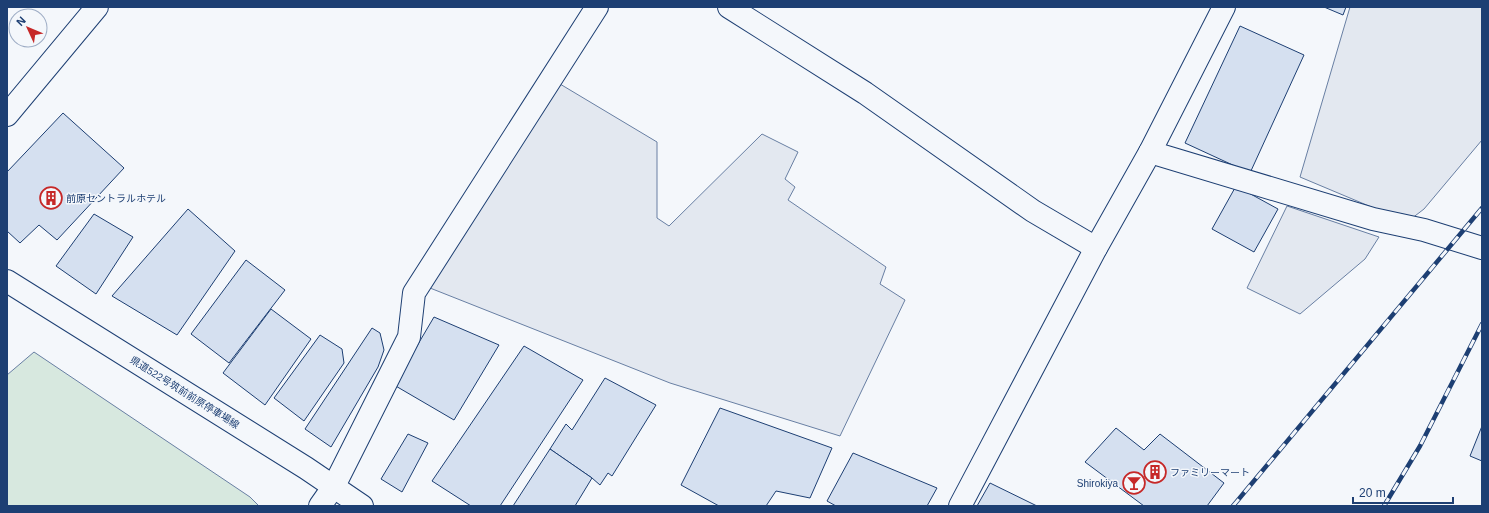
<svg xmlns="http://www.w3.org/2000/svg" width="1489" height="513" viewBox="0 0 1489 513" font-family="Arial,'Noto Sans JP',sans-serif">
<rect width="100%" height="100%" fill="#f4f7fb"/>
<path fill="#d7e8df" stroke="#687fa3" d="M34 352 250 497 259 506H7V375Z"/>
<g fill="#e3e8f0" stroke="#687fa3">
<path d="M1350 7H1482V140L1424 209 1407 222 1300 177Z"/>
<path d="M560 84 657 142V218L669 226 762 134 798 152 785 179 795 187 788 200 886 267 880 284 905 300 840 436 670 383 430 288Z"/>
<path d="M1287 206 1379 237 1365 259 1300 314 1247 288Z"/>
</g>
<g fill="#d5e0f0" stroke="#1d3f73">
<path d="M1324 7H1346L1343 15Z"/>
<path d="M1240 26 1304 55 1250 173 1185 143Z"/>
<path d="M63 113 124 168 57 240 39 225 20 243 7 231V172Z"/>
<path d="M1236 186 1278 209 1254 252 1212 229Z"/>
<path d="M188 209 235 251 177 335 112 296Z"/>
<path d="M94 214 133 237 96 294 56 266Z"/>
<path d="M246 260 285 290 229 363 191 334Z"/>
<path d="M271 309 311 339 265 405 223 373Z"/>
<path d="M434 317 499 345 454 420 394 385Z"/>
<path d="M372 328 380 333 384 350 378 367 331 447 305 429Z"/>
<path d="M320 335 342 349 344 363 304 421 274 398Z"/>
<path d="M524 346 583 380 500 506H471L432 481Z"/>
<path d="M605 378 656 405 612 476 608 473 600 485 592 478 550 449 566 424 572 430Z"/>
<path d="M720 408 832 448 810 498 776 491 766 506H719L681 485Z"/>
<path d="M1482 426V461L1470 456Z"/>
<path d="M1116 428 1144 450 1160 434 1224 483 1207 506H1144L1085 462Z"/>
<path d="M408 434 428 443 402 492 381 479Z"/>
<path d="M550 449 592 478 575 506H513Z"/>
<path d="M853 453 937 488 927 506H836L827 501Z"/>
<path d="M990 483 1037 506H977Z"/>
</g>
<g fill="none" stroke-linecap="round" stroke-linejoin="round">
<g stroke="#1d3f73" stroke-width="24">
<g id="street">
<path d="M729 7 865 93 1033 211 1096 248"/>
<path d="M1150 152 1373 219 1424 230 1482 248"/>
<path d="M320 506 334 486 409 337 414 293 597 7"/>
</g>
</g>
<g stroke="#1d3f73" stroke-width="24">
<g id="secondary">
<path d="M7 281 306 468 362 506"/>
<path d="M960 506 1096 248 1150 152 1224 7"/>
</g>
</g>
<g stroke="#1d3f73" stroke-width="24">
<path id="highway" d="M7 115 97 7"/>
</g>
<use href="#street" stroke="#f4f7fb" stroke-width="22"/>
<use href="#secondary" stroke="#f4f7fb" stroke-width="22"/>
<use href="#highway" stroke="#f4f7fb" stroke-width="22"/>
<g stroke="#1d3f73" stroke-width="4.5">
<g id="rail">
<path d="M1233 506 1482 208"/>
<path d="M1384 506 1420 446 1482 324"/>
</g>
</g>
<use href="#rail" stroke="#f4f7fb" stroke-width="3" stroke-dasharray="9" stroke-linecap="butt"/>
</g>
<defs>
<g id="building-ring" transform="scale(1.15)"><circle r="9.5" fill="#f4f7fb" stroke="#c62828" stroke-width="1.5"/><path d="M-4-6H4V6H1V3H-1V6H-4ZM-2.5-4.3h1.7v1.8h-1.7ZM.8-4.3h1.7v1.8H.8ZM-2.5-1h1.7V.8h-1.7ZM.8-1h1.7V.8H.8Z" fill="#c62828"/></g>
<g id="bar-ring" transform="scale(1.15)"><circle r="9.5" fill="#f4f7fb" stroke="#c62828" stroke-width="1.5"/><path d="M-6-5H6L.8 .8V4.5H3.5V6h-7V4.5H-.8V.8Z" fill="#c62828"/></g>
</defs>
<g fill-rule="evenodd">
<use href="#building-ring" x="51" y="198"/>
<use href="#building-ring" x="1155" y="472"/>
<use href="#bar-ring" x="1134" y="483"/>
</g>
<g text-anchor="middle" stroke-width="3" stroke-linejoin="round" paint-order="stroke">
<g font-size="10" fill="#1d3f73" stroke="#f4f7fb" text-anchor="start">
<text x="66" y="202">前原セントラルホテル</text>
<text x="1170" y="476">ファミリーマート</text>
<text x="1118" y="487" text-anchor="end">Shirokiya</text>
</g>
<g font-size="10" fill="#1d3f73" stroke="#f4f7fb">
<text transform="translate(185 392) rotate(32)" y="4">県道522号筑前前原停車場線</text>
</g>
</g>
<rect width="1489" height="513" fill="none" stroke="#1d3f73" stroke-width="16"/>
<g transform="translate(28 28) rotate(314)"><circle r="19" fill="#f4f7fb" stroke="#9eadc5"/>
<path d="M0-3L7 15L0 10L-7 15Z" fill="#c62828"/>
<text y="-6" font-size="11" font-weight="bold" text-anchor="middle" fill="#1d3f73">N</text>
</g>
<path d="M1353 497v6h100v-6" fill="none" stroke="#1d3f73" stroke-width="2"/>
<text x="1359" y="497" font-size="12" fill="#1d3f73" stroke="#f4f7fb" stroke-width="3" paint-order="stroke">20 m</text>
</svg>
